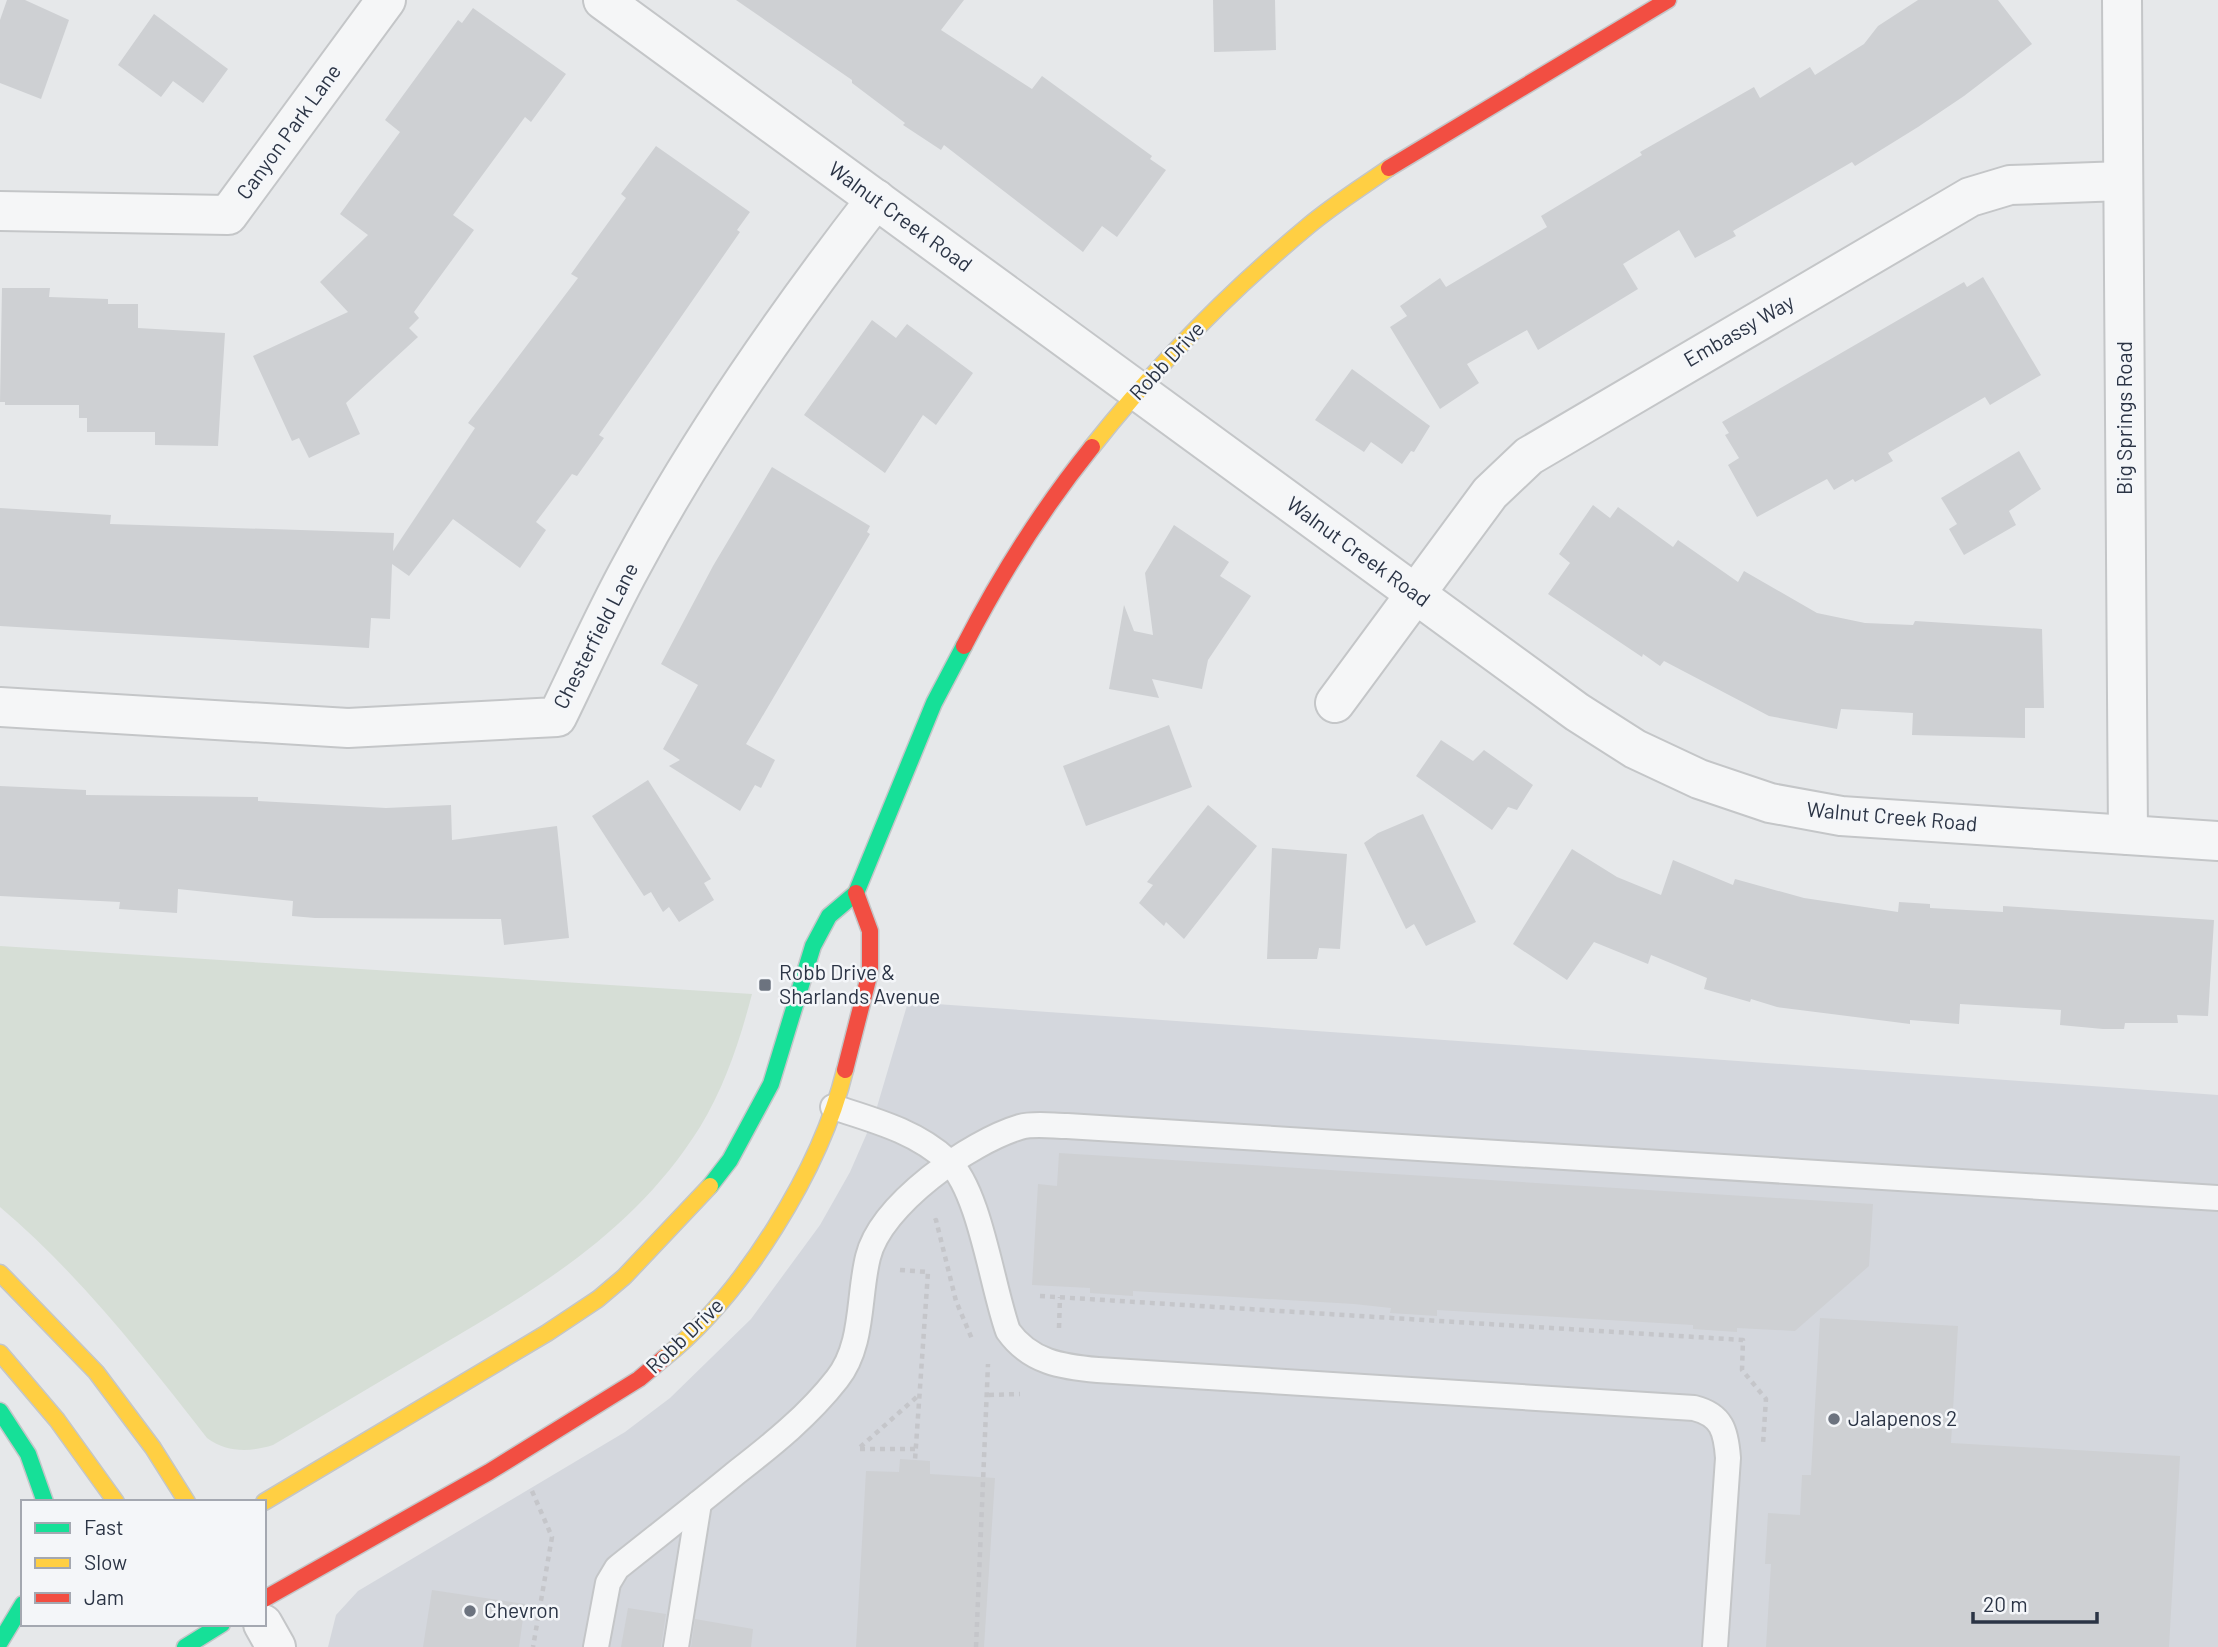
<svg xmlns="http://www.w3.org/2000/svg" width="2218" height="1647" viewBox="0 0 2218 1647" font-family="Barlow,sans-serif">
<rect width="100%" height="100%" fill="#e6e8ea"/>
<path fill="#d4d7dd" d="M908 1002 2218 1095V1647H328L336 1615 358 1591 625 1432 670 1398 751 1319 820 1225 850 1172 874 1117Z"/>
<path fill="#d6ded6" d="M0 946 752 994C740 1040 725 1086 700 1127 635 1231 540 1287 438 1347 383 1380 328 1412 273 1445 251 1452 227 1453 207 1438 144 1357 79 1274 0 1207Z"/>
<g fill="#ced0d3">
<path d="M7 0H25L69 20 41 99 0 83V20Z"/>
<path d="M736 0H964L941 30 1032 89 1042 76 1152 156 1150 159 1166 170 1117 237 1102 226 1083 252 944 145 941 150 903 125 905 123 852 83V80Z"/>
<path d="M1213 0H1275L1276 50 1214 52Z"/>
<path d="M1918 0H1998L2032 44 1964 96 1918 127 1855 166 1852 162 1733 231 1736 236 1695 258 1679 230 1623 264 1638 289 1538 350 1527 330 1467 364 1479 383 1440 409 1390 327 1407 316 1400 306 1440 278 1446 287 1547 227 1541 216 1642 155 1640 152 1754 87 1760 98 1810 67 1815 75 1864 44 1878 26Z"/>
<path d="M473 8 566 74 531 122 525 117 453 215 474 230 414 312 419 318 409 328 418 337 346 403 360 434 309 458 299 438 292 441 253 356 348 312 320 282 368 235 340 214 400 132 385 120 458 20 462 23Z"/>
<path d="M154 14 228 69 203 103 173 81 161 97 118 65Z"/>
<path d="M656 146 750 212 737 230 740 232 599 435 604 438 577 476 572 474 536 522 546 530 520 568 453 519 409 576 392 564 390 619 371 618 369 648 0 626V508L111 515 110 524 394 533 393 551 475 428 468 423 578 278 571 274 626 198 621 194Z"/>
<path d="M1983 277 2041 375 1990 405 1985 397 1888 453 1893 461 1855 482 1853 479 1834 490 1827 479 1757 517 1728 465 1739 458 1725 435 1729 433 1722 422 1964 282 1967 287Z"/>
<path d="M2 288H50L49 297 108 299V304H138V328L225 333 218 446 155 445V432H87V418H79V405H5V402H0Z"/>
<path d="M872 320 896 338 907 324 973 373 936 425 923 415 885 473 804 415Z"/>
<path d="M1352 369 1430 426 1414 452 1411 451 1402 464 1371 442 1364 452 1315 420Z"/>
<path d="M2019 451 2041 489 2009 511 2016 525 1964 555 1949 529 1957 524 1941 498Z"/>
<path d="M772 467 870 526 867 532 870 534 746 744 775 760 761 788 755 785 740 811 669 766 680 760 663 749 698 685 661 664 713 566Z"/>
<path d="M1593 505 1610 518 1618 507 1673 547 1678 540 1738 582 1744 571 1817 613 1865 623 1913 625 1915 621 2042 629 2044 708H2025V738L1912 735 1913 713 1841 709 1837 729 1769 716 1664 661 1660 666 1643 654 1642 657 1548 594 1570 563 1559 554Z"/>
<path d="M1174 525 1229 562 1220 576 1251 596 1208 660 1202 689 1152 679 1159 698 1109 689 1124 605 1134 631 1153 635 1145 573Z"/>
<path d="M1169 725 1192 787 1086 826 1063 766Z"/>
<path d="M1441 740 1473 761 1484 750 1533 785 1517 810 1508 807 1492 830 1416 776Z"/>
<path d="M648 780 711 879 704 883 714 900 679 922 669 907 663 912 651 892 644 896 592 816Z"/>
<path d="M0 786 86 790V795L258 797V801L386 808 451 805 452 840 557 826 569 938 504 945 501 919 315 918 292 916 293 901 178 889 177 913 119 909 120 902 0 896Z"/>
<path d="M1208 805 1257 846 1184 939 1166 922 1164 926 1139 903 1153 885 1147 882Z"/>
<path d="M1423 814 1476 922 1426 946 1414 924 1406 929 1364 843 1378 833Z"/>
<path d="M1272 848 1347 854 1340 949 1319 948 1317 959H1267Z"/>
<path d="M1572 849 1617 877 1661 895 1673 860 1733 885 1735 879 1804 898 1898 912 1899 902 1930 904V908L2003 912V906L2214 920 2208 1016 2177 1015 2178 1023H2125L2124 1029H2103L2060 1025 2061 1010 1960 1004 1959 1024 1910 1020V1024L1777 1007 1751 999 1750 1002 1704 989 1707 978 1651 955 1648 964 1594 942 1567 980 1513 944Z"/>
<path d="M1059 1153 1873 1204 1869 1266 1795 1331 1737 1328V1332L1693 1329V1325L1437 1310V1316L1390 1313 1391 1308 1354 1304 1133 1291V1296L1090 1293V1288L1032 1285 1038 1184 1057 1186Z"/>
<path d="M1820 1318 1958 1326 1951 1443 2180 1456 2169 1647H1766L1771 1564H1765L1768 1513 1800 1515 1802 1475H1811Z"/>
<path d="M900 1459 930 1461V1474L995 1478 984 1647H856L866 1471 899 1472Z"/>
<path d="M432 1590 525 1604 519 1647H423Z"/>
<path d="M628 1608 666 1614 661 1647H621Z"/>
<path d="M695 1619 753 1629 751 1647H691Z"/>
</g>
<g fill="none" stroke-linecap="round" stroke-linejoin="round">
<g stroke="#c4c6c8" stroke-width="28">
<g id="lane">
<path d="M833 1107C873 1120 916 1131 948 1161 980 1191 992 1287 1008 1331 1030 1362 1062 1367 1098 1370L1694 1408C1722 1415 1726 1431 1728 1458L1715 1647"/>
<path d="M596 1647 608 1583 617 1568C657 1536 697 1505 737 1472 773 1444 809 1415 837 1379 864 1345 858 1297 868 1257 881 1204 970 1142 1020 1127 1034 1123 1053 1126 1067 1126L2218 1198"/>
<path d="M676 1647 699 1503"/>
</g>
</g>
<g stroke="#c4c6c8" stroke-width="42">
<g id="street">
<path d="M603 0 1577 712 1635 749 1699 779 1770 803 1841 816 2218 841"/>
<path d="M2122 0 2128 835"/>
<path d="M0 211 228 215 386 0"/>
<path d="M1335 703 1490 493 1529 456 1970 197 2010 185 2123 181"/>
<path d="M0 707 348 728 557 717C582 666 605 614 632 565 701 436 786 315 876 199"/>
<path d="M263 1624 276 1647"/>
</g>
</g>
<g stroke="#c4c6c8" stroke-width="19">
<g id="fast">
<path d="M710 1186 730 1160 771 1084 813 946 829 916 856 893 934 703 964 646"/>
<path d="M0 1411 28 1454 45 1502"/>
<path d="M0 1642 23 1604"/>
<path d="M185 1647 222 1624"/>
</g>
</g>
<g stroke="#c4c6c8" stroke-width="19">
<g id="slow">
<path d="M1092 447C1156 366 1228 293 1307 227 1333 205 1362 187 1389 168"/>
<path d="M0 1273 96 1372 153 1448 187 1502"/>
<path d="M0 1353 57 1420 116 1502"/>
<path d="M664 1358C743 1295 821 1169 845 1070"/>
<path d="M264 1502 547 1333 598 1299 624 1277 710 1186"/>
</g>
</g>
<g stroke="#c4c6c8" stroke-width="19">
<g id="jam">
<path d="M1389 168 1668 0"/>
<path d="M964 646C1000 576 1042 509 1092 447"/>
<path d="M845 1070 870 972V931L856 893"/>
<path d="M264 1599 489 1472 639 1379 664 1358"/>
</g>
</g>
<g stroke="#c5c6ca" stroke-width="4.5" stroke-dasharray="5 5" stroke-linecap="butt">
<path d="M934 1221 936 1220 956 1301 972 1339"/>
<path d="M900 1270 928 1272 915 1460"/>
<path d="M1040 1296 1743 1340 1742 1370 1766 1399 1763 1444"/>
<path d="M1059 1328 1060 1297"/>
<path d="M989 1395 1020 1394"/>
<path d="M915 1449H858L919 1395"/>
<path d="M532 1491 552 1537 533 1647"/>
<path d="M976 1647 988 1364"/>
</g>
<use href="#lane" stroke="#f5f6f7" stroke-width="24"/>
<use href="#street" stroke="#f5f6f7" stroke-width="38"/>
<use href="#fast" stroke="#16e098" stroke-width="16"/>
<use href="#slow" stroke="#ffcf43" stroke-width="16"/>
<use href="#jam" stroke="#f24e42" stroke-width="16"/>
</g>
<g fill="#6c737f" stroke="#f4f6f9" stroke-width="2.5">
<rect x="758" y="978" width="14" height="14" rx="3.5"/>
<circle cx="1834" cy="1419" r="7"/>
<circle cx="470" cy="1611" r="7"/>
</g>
<g text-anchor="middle" stroke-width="5" stroke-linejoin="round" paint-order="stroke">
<g font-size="21" fill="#2b3445" stroke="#f4f6f9">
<text transform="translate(289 132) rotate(-54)" y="7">Canyon Park Lane</text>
<text transform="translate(900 217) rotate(36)" y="7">Walnut Creek Road</text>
<text transform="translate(1739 331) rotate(-30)" y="7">Embassy Way</text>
<text transform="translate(1167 361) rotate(-47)" y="7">Robb Drive</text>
<text transform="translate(2125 418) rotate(-90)" y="7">Big Springs Road</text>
<text transform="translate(1358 552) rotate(36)" y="7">Walnut Creek Road</text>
<text transform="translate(596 636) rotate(-63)" y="7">Chesterfield Lane</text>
<text transform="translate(1892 817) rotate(5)" y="7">Walnut Creek Road</text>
<text transform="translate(685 1336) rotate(-44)" y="7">Robb Drive</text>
</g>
<g font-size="21" fill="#2b3445" stroke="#f4f6f9" text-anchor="start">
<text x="779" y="980">Robb Drive &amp;<tspan x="779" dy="24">Sharlands Avenue</tspan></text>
<text x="1848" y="1426">Jalapenos 2</text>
<text x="484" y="1618">Chevron</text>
</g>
</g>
<rect x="21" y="1500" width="245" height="126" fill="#f4f6f9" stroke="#a4a8b1" stroke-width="2"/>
<rect x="35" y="1523" width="35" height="10" fill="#16e098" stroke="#a4a8b1" stroke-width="2"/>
<text x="84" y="1535" font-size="21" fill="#2b3445">Fast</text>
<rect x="35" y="1558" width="35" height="10" fill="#ffcf43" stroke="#a4a8b1" stroke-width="2"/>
<text x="84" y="1570" font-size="21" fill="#2b3445">Slow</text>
<rect x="35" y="1593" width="35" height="10" fill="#f24e42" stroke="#a4a8b1" stroke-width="2"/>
<text x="84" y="1605" font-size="21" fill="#2b3445">Jam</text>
<path d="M1973 1612v10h124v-10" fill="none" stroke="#2b3445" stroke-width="3.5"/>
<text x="1983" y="1612" font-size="21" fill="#2b3445" stroke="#f4f6f9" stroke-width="5" paint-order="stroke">20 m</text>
</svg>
